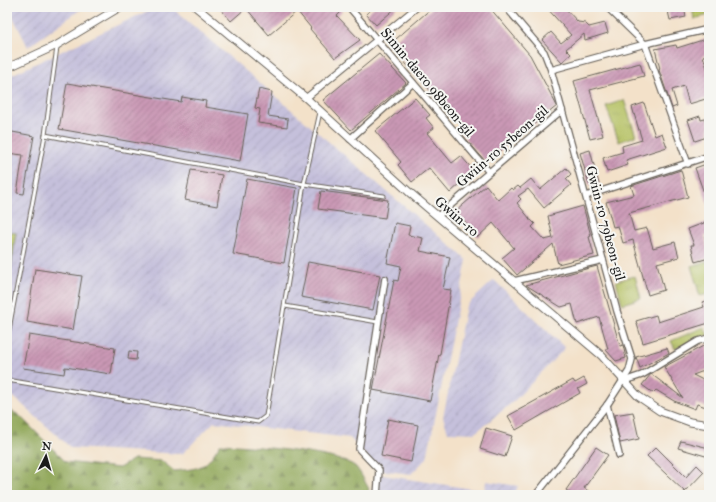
<svg xmlns="http://www.w3.org/2000/svg" width="716" height="502" viewBox="0 0 716 502" font-family="'IM FELL Great Primer',serif">
<defs>
<pattern id="industrial-furrows" width="10" height="10" patternUnits="userSpaceOnUse"><rect width="10" height="10" fill="#c5c0db"/><path d="M-1 1l2-2M0 10L10 0M9 11l2-2" fill="none" stroke="#a9a4bb"/></pattern>
<pattern id="grass-dots" width="8" height="8" patternUnits="userSpaceOnUse"><rect width="8" height="8" fill="#b4c061"/><path d="M2 2h.1M6 6h.1" fill="none" stroke="#9aa454" stroke-width="1.8" stroke-linecap="round"/></pattern>
<pattern id="forest-firs" width="22" height="20" patternUnits="userSpaceOnUse"><rect width="22" height="20" fill="#8fa657"/><path d="M5 1l3.5 6h-7zM16 11l3.5 6h-7z" fill="#748647"/></pattern>
<pattern id="park-tufts" width="24" height="20" patternUnits="userSpaceOnUse"><rect width="24" height="20" fill="#b4c061"/><path d="M3 7l-1-3M5 7V3M7 7l1-3M15 17l-1-3M17 17v-4M19 17l1-3" fill="none" stroke="#9aa454"/></pattern>
<pattern id="building-hatch" width="6" height="6" patternUnits="userSpaceOnUse"><rect width="6" height="6" fill="#ca98b5"/><path d="M-1 1l2-2M0 6l6-6M5 7l2-2" fill="none" stroke="#a37b92"/></pattern>
</defs>
<rect width="100%" height="100%" fill="#f6f6f2"/>
<filter id="ink" filterUnits="userSpaceOnUse"><feTurbulence type="fractalNoise" baseFrequency=".025" numOctaves="2"/><feDisplacementMap in="SourceGraphic" scale="8" xChannelSelector="R" yChannelSelector="G"/><feConvolveMatrix kernelMatrix="1 2 1 2 8 2 1 2 1" color-interpolation-filters="sRGB"/></filter>
<filter id="wash" filterUnits="userSpaceOnUse"><feTurbulence type="fractalNoise" baseFrequency=".012" numOctaves="4" result="noise"/><feDisplacementMap in="SourceGraphic" scale="16" xChannelSelector="R" yChannelSelector="G"/><feGaussianBlur stdDeviation="0.9" result="paint"/><feColorMatrix in="noise" values="0 0 0 0 0 0 0 0 0 0 0 0 0 0 0 0 0 1.4 0 .05"/><feComposite in="paint" operator="in"/></filter>
<g filter="url(#wash)">
<rect width="100%" height="100%" fill="#f3e1c9"/>
<g fill="url(#industrial-furrows)">
<path d="M8 7H84L28 47Z"/>
<path d="M156 7H171L467 260 427 458 411 474 379 470 350 438 214 422 182 454 71 448 7 391V77Z"/>
<path d="M494 280 565 348 514 401 475 433 448 432 443 417 466 306Z"/>
<path d="M376 474 485 491 486 481 518 486 514 495H372Z"/>
</g>
<path fill="url(#grass-dots)" stroke="#686e3e" d="M7 231 16 233 7 298Z"/>
<path fill="url(#forest-firs)" stroke="#56613a" d="M7 409 19 415 66 462 119 468 134 459 162 461 174 471C202 468 205 469 220 444 244 445 342 453 356 467 361 473 365 482 369 489L367 495H7Z"/>
<g fill="url(#park-tufts)" stroke="#686e3e">
<path d="M624 100 636 136 619 142 606 106Z"/>
<path d="M709 261V294L700 296 691 266Z"/>
<path d="M635 276 641 298 622 304 616 281Z"/>
<path d="M704 327 708 335 675 349 671 341Z"/>
</g>
<path fill="#b4c061" stroke="#686e3e" d="M692 7H709V15L694 19Z"/>
<g id="blocks">
<g fill="url(#building-hatch)">
<path d="M219 7H338L342 11 337 16 360 40 335 58 310 29 311 28 297 11 269 35 246 8 231 21Z"/>
<path d="M374 7H397L376 25 366 14Z"/>
<path d="M433 7H489L530 55 557 106 533 125 532 124 486 162 461 133 465 129 389 45Z"/>
<path d="M546 7H564L578 22 585 23 589 27 605 23 608 33 585 40 584 34 566 49 571 54 562 62 542 40 551 32 561 43 571 35Z"/>
<path d="M667 7H684L686 17 670 20Z"/>
<path d="M709 38V53L703 56 709 74V98L689 104 684 86 672 90 677 106 672 108 659 70 660 69 655 49 676 45 677 48Z"/>
<path d="M379 54 406 83 351 130 323 100Z"/>
<path d="M640 63 644 76 590 90 603 136 590 139 574 81Z"/>
<path d="M67 83 181 102 182 97 206 101 205 107 248 114 240 161 59 129Z"/>
<path d="M259 89 272 92 268 116 288 119 287 127 258 123 260 109 255 108Z"/>
<path d="M415 98 430 115 426 118 434 128 427 133 452 163 461 156 474 171 450 193 429 168 412 182 398 165 401 162 375 131Z"/>
<path d="M644 103 655 136 662 133 667 147 626 160 628 165 607 172 603 158 623 152 622 146 642 140 632 107Z"/>
<path d="M700 116 701 120 709 118V133L706 134 707 137 695 141 688 120Z"/>
<path d="M7 131 34 136 24 194 17 193 23 155 7 153Z"/>
<path d="M590 150 599 184 593 186 589 184 580 153Z"/>
<path d="M709 163V204H708L695 168Z"/>
<path d="M566 168 571 174 566 179 571 185 544 208 528 189 518 196 521 199 517 203 530 219 529 220H531L535 224 532 227 544 240 553 238 548 216 583 206 591 236 589 237 594 255 558 264 553 244 517 275 502 258 514 248 493 223 478 237 456 211 486 185 498 200 511 188 513 190 518 186 520 188 531 179 540 190Z"/>
<path d="M191 170 222 175 217 206 185 200Z"/>
<path d="M681 170 688 197 629 213 634 231 647 228 653 248 675 242 679 257 657 263 664 290 648 295 633 240 623 243 618 226 613 227 606 202 634 195 631 186Z"/>
<path d="M247 179 297 188 284 263 233 254Z"/>
<path d="M321 191 388 200 385 218 318 209Z"/>
<path d="M709 221V235L705 236 709 258 695 262 691 245H694L688 229Z"/>
<path d="M395 223 410 226 408 235 423 238 420 251 450 257 443 289 451 290 440 354H439L430 401 373 390 394 280 398 281 401 266 387 263Z"/>
<path d="M308 262 380 275 373 310 301 297Z"/>
<path d="M597 266 620 346 623 345 626 358 616 361 605 349H608L599 317 577 324 572 304 561 307 526 285Z"/>
<path d="M35 269 82 276 73 330 27 322Z"/>
<path d="M709 300V323L643 343 636 321 656 315 658 322 704 307 702 302Z"/>
<path d="M29 335 115 348 111 374 65 367 64 374 23 368Z"/>
<path d="M707 344 709 369 693 375 709 383V408L697 404 695 409 674 401 656 390 653 393 642 385 651 374 683 398 664 367Z"/>
<path d="M667 348 669 353 640 368 636 357Z"/>
<path d="M129 351 137 352 136 360 128 359Z"/>
<path d="M584 378 587 384 578 389 580 393 516 430 508 416 573 380 575 383Z"/>
<path d="M633 412 639 439 620 443 614 415Z"/>
<path d="M388 419 418 425 411 462 381 456Z"/>
<path d="M486 428 512 436 505 457 480 449Z"/>
<path d="M681 441 709 448V457L678 448Z"/>
<path d="M596 447 608 455 584 488 594 495H573L566 490Z"/>
<path d="M656 447 686 477 697 465 704 472 685 492 647 456Z"/>
</g>
</g>
</g>
<g filter="url(#ink)">
<use href="#blocks" fill-opacity="0" stroke="#676159" stroke-width="1"/>
<g fill="none" stroke-linecap="round" stroke-linejoin="round">
<g stroke="#676159" stroke-width="5">
<g id="service">
<path d="M45 135 304 184 384 196"/>
<path d="M285 306 378 322"/>
<path d="M7 340 45 135 57 47"/>
<path d="M7 380 258 422 266 416 304 184 320 112"/>
</g>
</g>
<g stroke="#676159" stroke-width="8">
<g id="minor">
<path d="M349 7 489 172"/>
<path d="M506 7 544 52 551 70 617 311 632 359 629 371 607 405 536 495"/>
<path d="M607 7 645 44 688 164"/>
<path d="M551 70 645 44 709 29"/>
<path d="M306 98 417 7"/>
<path d="M350 139 413 83"/>
<path d="M586 196 709 156"/>
<path d="M438 216 562 110"/>
<path d="M514 281 603 260"/>
<path d="M624 381 642 375 698 341 709 338"/>
<path d="M607 405 619 455"/>
<path d="M377 495 379 470 359 449 385 279"/>
</g>
</g>
<g stroke="#676159" stroke-width="9">
<g id="tertiary">
<path d="M196 7 306 98 409 192 601 355 638 396 660 411 690 422 709 425"/>
<path d="M7 68 57 45 120 7"/>
</g>
</g>
<use href="#service" stroke="#fff" stroke-width="3"/>
<use href="#minor" stroke="#fff" stroke-width="5.5"/>
<use href="#tertiary" stroke="#fff" stroke-width="7"/>
</g>
</g>
<g text-anchor="middle" stroke-width="4" stroke-linejoin="round" paint-order="stroke">
<g font-size="14" fill="#1c1c1c" stroke="#f6f6f2">
<text transform="translate(428 82) rotate(50)" y="5">Simin-daero 98beon-gil</text>
<text transform="translate(502 146) rotate(-41)" y="5">Gwiin-ro 55beon-gil</text>
<text transform="translate(457 216) rotate(41)" y="5">Gwiin-ro</text>
<text transform="translate(606 223) rotate(75)" y="5">Gwiin-ro 79beon-gil</text>
</g>
</g>
<rect width="716" height="502" fill="none" stroke="#f6f6f2" stroke-width="24"/>
<g transform="translate(46 456) rotate(5)" stroke="#f6f6f2" stroke-width="3" paint-order="stroke">
<path d="M0-3L7 15L0 10L-7 15Z" fill="#1c1c1c"/>
<text y="-6" font-size="11" font-weight="bold" text-anchor="middle" fill="#1c1c1c">N</text>
</g>
</svg>
